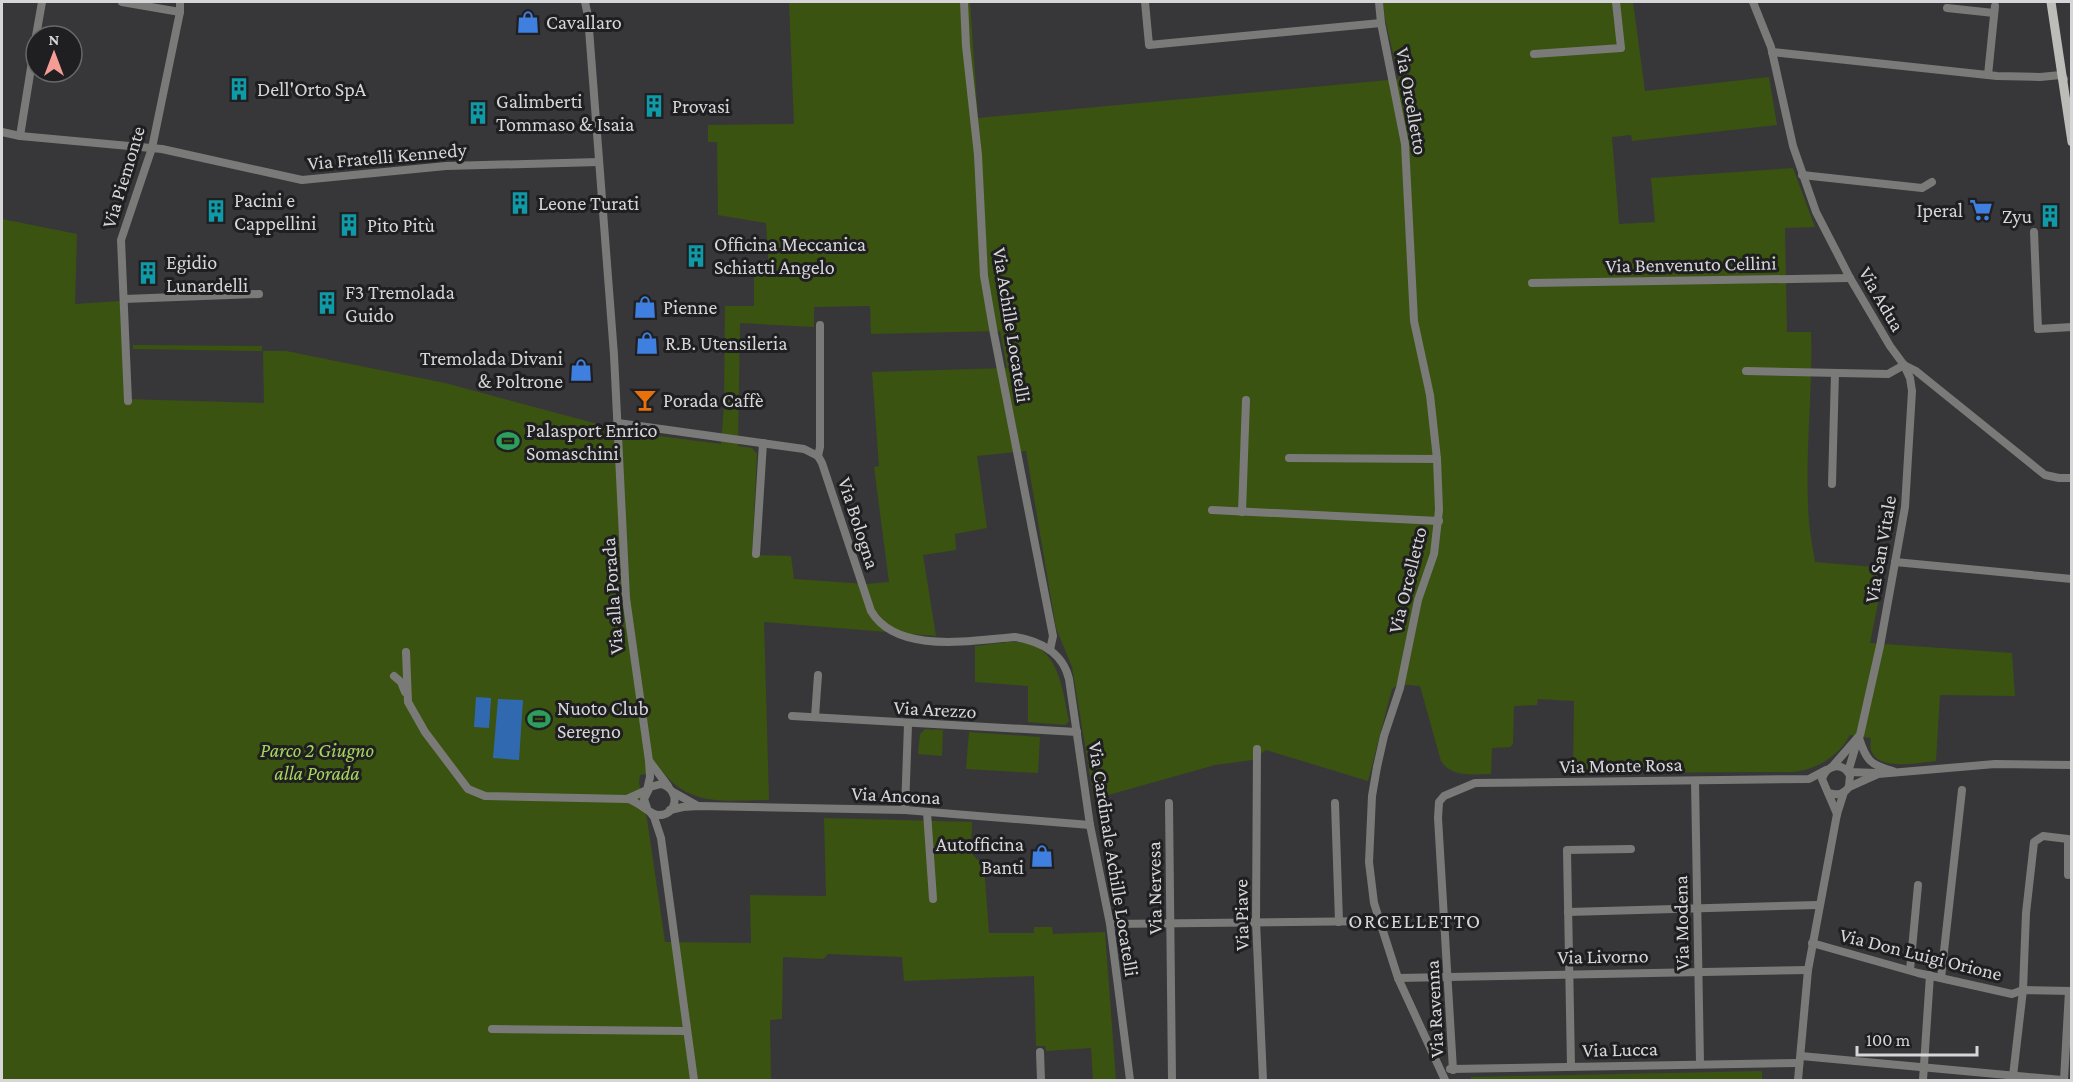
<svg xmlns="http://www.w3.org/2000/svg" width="2073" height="1082" viewBox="0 0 2073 1082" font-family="'Crimson Pro',serif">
<rect width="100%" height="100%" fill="#373739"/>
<g fill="#3b5310" fill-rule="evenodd">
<path d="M789 2H970L978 118 1399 79 1385 19 1383 2H1633L1645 91 1769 77 1777 125 1632 141 1631 135 1612 137 1619 224 1655 222 1651 178 1793 168 1815 227 1785 228 1787 332H1811C1813 395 1804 458 1809 521 1810 535 1813 549 1815 562L1885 568 1870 643 2012 653 2015 696 1940 695 1936 761C1916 763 1864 774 1871 738L1850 735C1839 756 1816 770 1793 772L1573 773 1574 701 1538 699 1537 705 1514 706 1513 744 1510 747 1492 748 1491 774C1473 774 1452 778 1441 761L1420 686 1399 684 1392 689 1368 781 1266 750 1252 760 1215 765 1094 799 1072 667 1056 628 1026 451 977 456 987 528 955 534 956 550 923 555 936 636 764 622 769 800C728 800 690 808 662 771L640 775 639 783 647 819 665 942 751 943 750 895 826 896 824 818 972 822 971 853 984 866 989 933H1034V927H1052L1053 934 1105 932 1116 1080H1093L1091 1048 1046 1051 1045 1046H1036L1034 976 904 981 902 957 828 954 823 959 783 957 782 1019 770 1020 771 1080H2V219L77 234 75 304 120 301 126 399 264 403 263 351H286L445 383 609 427 610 434 635 433 721 444 724 405 725 306H754V275L769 274 766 223 718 215 717 142H708V125L794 124ZM870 306 871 334 1000 331 1007 368 872 372 879 466 874 467 889 582 866 584 794 579 791 556 752 555 757 454 752 448 738 446 740 323 814 327V307Z"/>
<path d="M133 345 262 346V351L133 349Z"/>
<path d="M1008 642C1014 642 1021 642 1027 643 1060 651 1063 694 1069 721L1065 725 1028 722V686L975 682V646Z"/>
<path d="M925 729 943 730 942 756 918 754 920 734Z"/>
<path d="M969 732 1040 737 1038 773 966 769Z"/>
<path d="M1762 1071V1080H1471V1077Z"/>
</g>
<g fill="#3169b0">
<path d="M476 697 491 698 489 728 474 727Z"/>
<path d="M498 699 523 700 519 760 493 758Z"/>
</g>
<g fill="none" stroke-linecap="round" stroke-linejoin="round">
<g stroke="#7a7a79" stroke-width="8">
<path d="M122 2 180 12"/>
<path d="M964 2 966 46 978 155 984 276 994 334 1053 636 1050 650"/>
<path d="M1145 2 1149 45 1381 23"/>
<path d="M1379 2 1381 23 1405 144 1414 321 1430 395 1437 459 1439 510 1434 554 1418 600 1400 688 1384 736 1377 767 1372 796 1369 862 1374 903 1398 978 1445 1080"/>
<path d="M1753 2 1771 47 1793 146 1816 212 1850 278 1890 346 1904 365 1916 371 2045 475 2059 478H2072"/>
<path d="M1947 8 1994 13"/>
<path d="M36 36 42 2"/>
<path d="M1772 52 1997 76 2040 77 2061 75 2064 79"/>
<path d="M1534 54 1621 48 1616 2"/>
<path d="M1988 75 1995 6"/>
<path d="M2 132 20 136 162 149 302 180 446 166 599 162"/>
<path d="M20 136 36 37"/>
<path d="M1802 175 1922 188 1932 182"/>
<path d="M2034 232 2038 329 2072 327"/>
<path d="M1532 283 1850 278"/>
<path d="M124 299 259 294"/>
<path d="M1746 371 1888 374 1904 365"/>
<path d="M128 401 121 240 152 148 180 12V2"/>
<path d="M618 423 804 449 818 456 822 463 871 611C897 655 973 640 1015 637 1040 641 1063 653 1069 679L1090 825 1110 924 1130 1080"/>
<path d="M818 456 820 447V325"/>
<path d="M1289 458 1437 459"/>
<path d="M1832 484 1835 373"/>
<path d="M1212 510 1439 521"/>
<path d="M1242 512 1246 400"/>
<path d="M756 554 763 443"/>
<path d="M1895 562 2072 579"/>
<path d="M406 652 408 702 425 732 468 789 485 796 627 799 647 790 650 777 649 761 626 598 614 355 588 16 585 2"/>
<path d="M394 676 401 682 405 692"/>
<path d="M792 716 1077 732"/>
<path d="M815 717 818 675"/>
<path d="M1859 738C1866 760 1870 765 1893 771"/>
<path d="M1857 742 1848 772 1877 773"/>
<path d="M1257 749 1256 921 1263 1080"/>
<path d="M650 762 668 786"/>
<path d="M1832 767 1860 735 1880 646 1905 507 1912 391 1910 378 1904 365"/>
<path d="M1695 781 1700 1063"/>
<path d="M1849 787 1878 774 1995 764 2072 765"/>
<path d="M673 792 698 806"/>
<path d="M1829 793C1838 796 1844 794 1849 787L1850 775C1842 761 1826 765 1822 779L1837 814"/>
<path d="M628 799C639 802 648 813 657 815 677 817 682 790 661 784L650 787 644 799 647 808"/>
<path d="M1169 803 1172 1080"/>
<path d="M1335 803 1339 922"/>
<path d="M670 810 683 807 699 806 905 810 1090 825"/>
<path d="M905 810 908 724"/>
<path d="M650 812 654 817 661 838 694 1080"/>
<path d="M927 812 933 899"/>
<path d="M1568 912 1818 905"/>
<path d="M1110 924 1379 921"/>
<path d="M1812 943 1918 973 2012 994 2023 990 2072 991"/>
<path d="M1910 970 1918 885"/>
<path d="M1398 978 1808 970"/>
<path d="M1941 978 1962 790"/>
<path d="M492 1029 687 1031"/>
<path d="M1040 1052 1041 1080"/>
<path d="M1801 1056 2062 1080"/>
<path d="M1571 1066 1567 850 1631 849"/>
<path d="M1450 1069 1799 1063"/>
<path d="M1453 1070 1438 818 1439 802 1444 796 1475 783 1809 779 1826 770"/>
<path d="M2013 1076 2023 990 2026 913 2034 842 2043 836 2068 839V875"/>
<path d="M1798 1080 1808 970 1837 814 1844 792"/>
<path d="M1923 1080 1930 975"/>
<path d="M2064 1080 2069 991"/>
</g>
<path stroke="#bcbcb9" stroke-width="9" d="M2051 2 2072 142"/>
</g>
<defs>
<g id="shop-bare" transform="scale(1.8)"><path d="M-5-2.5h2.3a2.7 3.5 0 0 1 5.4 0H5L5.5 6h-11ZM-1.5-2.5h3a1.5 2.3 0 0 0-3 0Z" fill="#3f7fe0" stroke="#1f1e20" stroke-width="2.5" paint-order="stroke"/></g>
<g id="building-bare" transform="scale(1.8)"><path d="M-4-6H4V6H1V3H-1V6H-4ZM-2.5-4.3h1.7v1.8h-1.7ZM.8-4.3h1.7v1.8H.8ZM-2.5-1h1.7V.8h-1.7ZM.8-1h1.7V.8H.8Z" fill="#0f9aa8" stroke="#1f1e20" stroke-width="2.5" paint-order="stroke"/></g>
<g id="supermarket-bare" transform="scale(1.8)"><path d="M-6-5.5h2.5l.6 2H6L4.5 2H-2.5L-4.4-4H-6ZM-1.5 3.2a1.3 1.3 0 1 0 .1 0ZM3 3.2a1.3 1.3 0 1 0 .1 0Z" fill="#3f7fe0" stroke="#1f1e20" stroke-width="2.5" paint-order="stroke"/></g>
<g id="bar-bare" transform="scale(1.8)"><path d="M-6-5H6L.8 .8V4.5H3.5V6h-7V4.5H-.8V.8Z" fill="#e8710a" stroke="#1f1e20" stroke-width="2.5" paint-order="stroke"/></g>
<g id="stadium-bare" transform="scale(1.8)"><path d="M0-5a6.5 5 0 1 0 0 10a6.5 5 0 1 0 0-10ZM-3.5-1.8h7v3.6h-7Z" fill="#2e9e5b" stroke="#1f1e20" stroke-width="2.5" paint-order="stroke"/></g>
</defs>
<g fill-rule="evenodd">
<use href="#shop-bare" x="528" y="22"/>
<use href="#building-bare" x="239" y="89"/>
<use href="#building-bare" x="654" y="106"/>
<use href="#building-bare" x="478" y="113"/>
<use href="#building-bare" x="520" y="203"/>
<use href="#supermarket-bare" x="1981" y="210"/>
<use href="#building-bare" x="216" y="211"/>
<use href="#building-bare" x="2050" y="216"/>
<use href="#building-bare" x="349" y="225"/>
<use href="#building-bare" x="696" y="256"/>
<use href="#building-bare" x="148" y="273"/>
<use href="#building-bare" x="327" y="303"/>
<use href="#shop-bare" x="645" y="307"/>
<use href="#shop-bare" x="647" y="343"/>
<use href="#shop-bare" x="581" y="370"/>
<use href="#bar-bare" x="645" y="400"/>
<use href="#stadium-bare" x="508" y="441"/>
<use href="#stadium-bare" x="539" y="719"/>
<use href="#shop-bare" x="1042" y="856"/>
</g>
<g text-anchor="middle" stroke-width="6" stroke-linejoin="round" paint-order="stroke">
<g font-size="20" fill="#d6d6d8" stroke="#1f1e20" text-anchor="start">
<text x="546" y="29">Cavallaro</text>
<text x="257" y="96">Dell'Orto SpA</text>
<text x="496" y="108">Galimberti<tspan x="496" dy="23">Tommaso &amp; Isaia</tspan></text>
<text x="672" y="113">Provasi</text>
<text x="234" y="207">Pacini e<tspan x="234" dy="23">Cappellini</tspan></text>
<text x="538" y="210">Leone Turati</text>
<text x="1963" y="217" text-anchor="end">Iperal</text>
<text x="2032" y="223" text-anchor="end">Zyu</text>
<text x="367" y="232">Pito Pitù</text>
<text x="714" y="251">Officina Meccanica<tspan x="714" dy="23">Schiatti Angelo</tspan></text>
<text x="166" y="269">Egidio<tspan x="166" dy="23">Lunardelli</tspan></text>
<text x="345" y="299">F3 Tremolada<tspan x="345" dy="23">Guido</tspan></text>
<text x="663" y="314">Pienne</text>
<text x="665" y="350">R.B. Utensileria</text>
<text x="563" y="365" text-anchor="end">Tremolada Divani<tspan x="563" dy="23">&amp; Poltrone</tspan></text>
<text x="663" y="407">Porada Caffè</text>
<text x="526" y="437">Palasport Enrico<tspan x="526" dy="23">Somaschini</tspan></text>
<text x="557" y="715">Nuoto Club<tspan x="557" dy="23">Seregno</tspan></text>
<text x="1024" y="851" text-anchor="end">Autofficina<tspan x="1024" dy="23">Banti</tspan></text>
</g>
<g font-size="20" fill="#d6d6d8" stroke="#1f1e20">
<text transform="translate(1412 101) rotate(80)" y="7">Via Orcelletto</text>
<text transform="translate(387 156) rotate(-5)" y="7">Via Fratelli Kennedy</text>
<text transform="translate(123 177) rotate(-73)" y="7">Via Piemonte</text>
<text transform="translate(1691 264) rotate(-1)" y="7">Via Benvenuto Cellini</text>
<text transform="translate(1882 299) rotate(60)" y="7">Via Adua</text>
<text transform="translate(1012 325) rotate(81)" y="7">Via Achille Locatelli</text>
<text transform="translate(859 523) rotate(72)" y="7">Via Bologna</text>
<text transform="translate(1880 549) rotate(-80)" y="7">Via San Vitale</text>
<text transform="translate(1407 580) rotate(-76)" y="7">Via Orcelletto</text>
<text transform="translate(612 596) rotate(-94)" y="7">Via alla Porada</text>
<text transform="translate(935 709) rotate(3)" y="7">Via Arezzo</text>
<text transform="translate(1621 765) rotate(-1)" y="7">Via Monte Rosa</text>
<text transform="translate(896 795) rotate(3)" y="7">Via Ancona</text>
<text transform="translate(1114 859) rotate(81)" y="7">Via Cardinale Achille Locatelli</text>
<text transform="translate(1154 888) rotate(-91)" y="7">Via Nervesa</text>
<text transform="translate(1241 915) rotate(-91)" y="7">Via Piave</text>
<text transform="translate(1681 923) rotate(-91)" y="7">Via Modena</text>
<text transform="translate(1921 954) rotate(14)" y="7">Via Don Luigi Orione</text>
<text transform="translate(1603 956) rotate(-1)" y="7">Via Livorno</text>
<text transform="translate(1434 1009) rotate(-93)" y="7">Via Ravenna</text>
<text transform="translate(1620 1049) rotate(-1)" y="7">Via Lucca</text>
</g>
<g font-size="20" font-style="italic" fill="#a6d55d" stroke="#1f1e20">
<text x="317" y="757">Parco 2 Giugno<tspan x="317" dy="23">alla Porada</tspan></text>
</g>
<g font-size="21" letter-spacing="1.5" fill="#d6d6d8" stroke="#1f1e20">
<text x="1415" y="928">ORCELLETTO</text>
</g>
</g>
<rect width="2073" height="1082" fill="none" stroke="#d6d6d8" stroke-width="6"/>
<g transform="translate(54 54)"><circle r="28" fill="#1f1e20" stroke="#68686a" stroke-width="1.5"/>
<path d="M0-4.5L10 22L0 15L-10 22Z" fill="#f59c95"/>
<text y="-9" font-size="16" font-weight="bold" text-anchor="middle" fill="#d6d6d8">N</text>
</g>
<path d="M1857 1046v9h120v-9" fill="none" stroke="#d6d6d8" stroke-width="3"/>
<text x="1866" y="1046" font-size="18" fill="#d6d6d8" stroke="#1f1e20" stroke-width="4.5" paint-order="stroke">100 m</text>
</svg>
